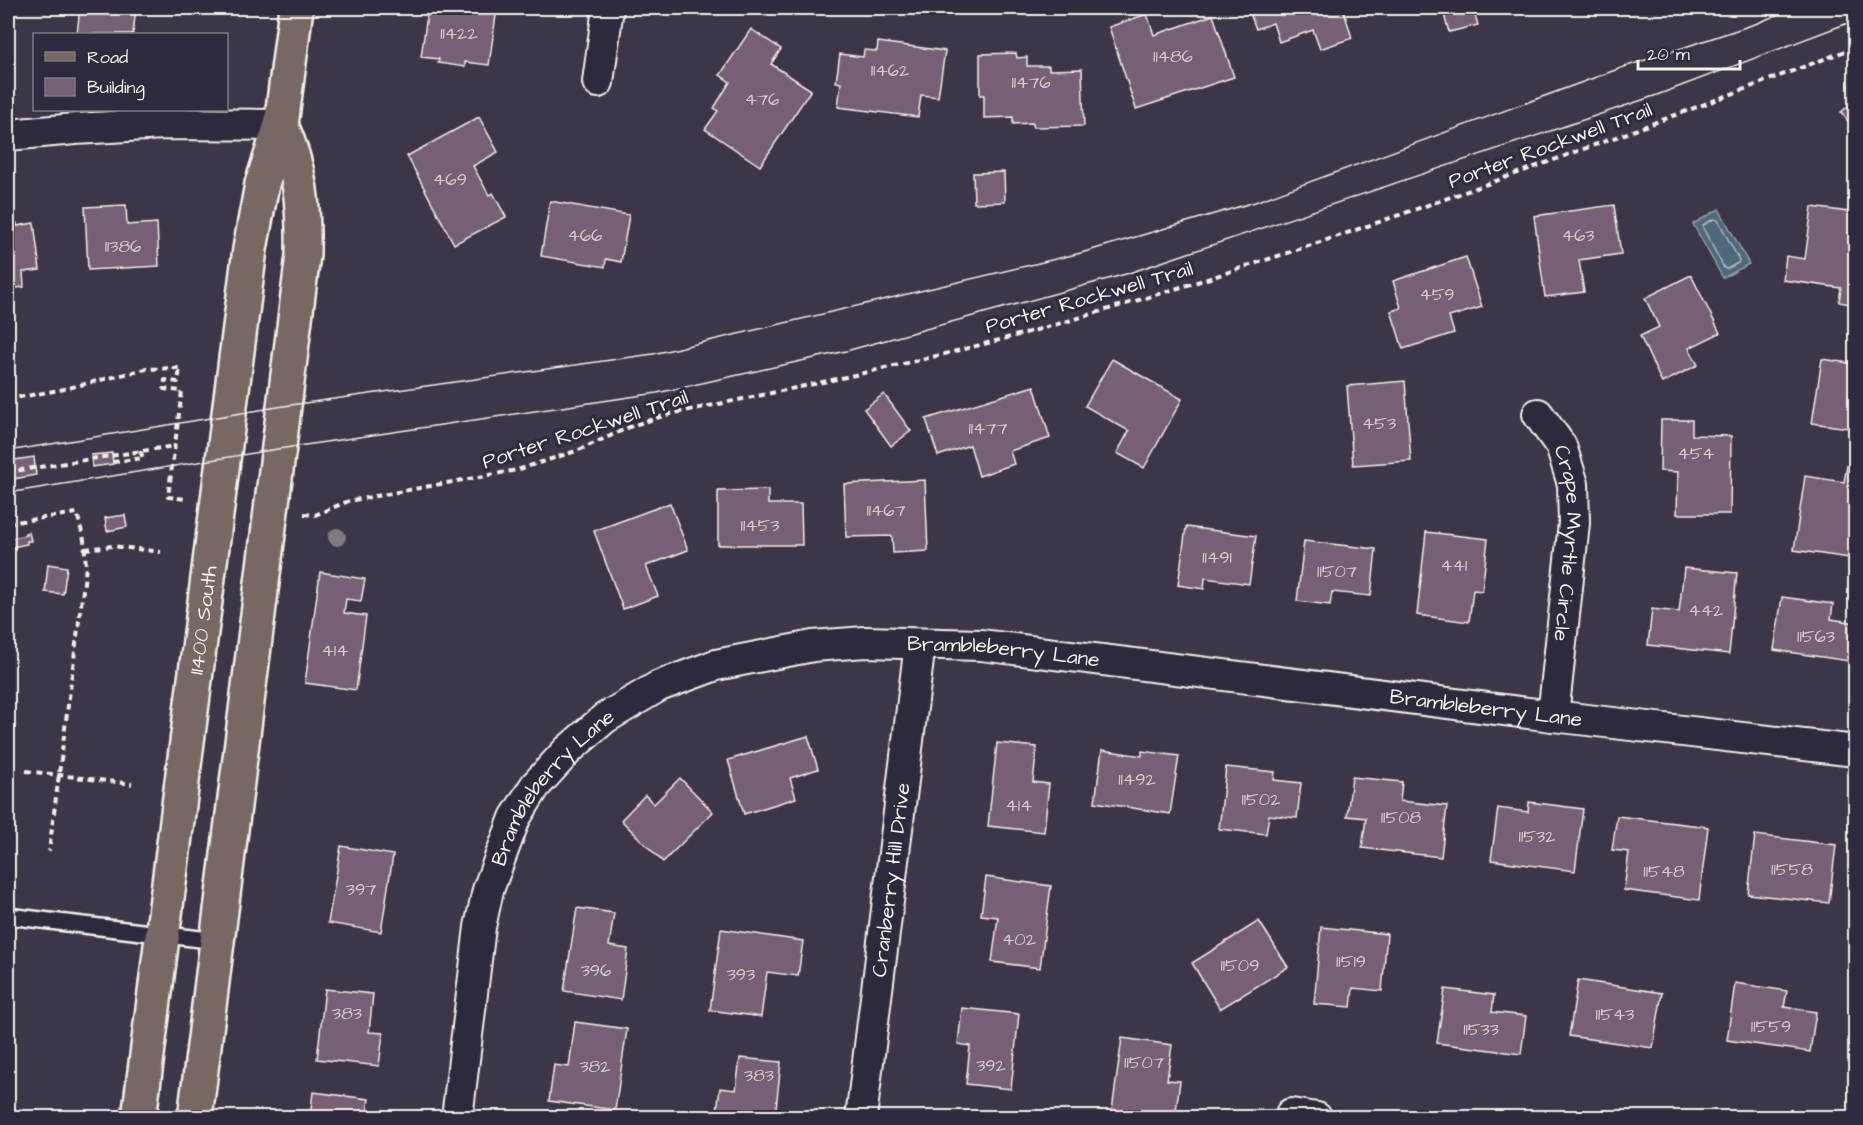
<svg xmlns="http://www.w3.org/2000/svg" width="1863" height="1125" viewBox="0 0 1863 1125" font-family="'Architects Daughter',sans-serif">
<rect width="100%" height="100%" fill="#3d3548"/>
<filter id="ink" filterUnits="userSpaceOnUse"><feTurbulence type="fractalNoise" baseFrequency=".0167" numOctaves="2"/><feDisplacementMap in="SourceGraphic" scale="12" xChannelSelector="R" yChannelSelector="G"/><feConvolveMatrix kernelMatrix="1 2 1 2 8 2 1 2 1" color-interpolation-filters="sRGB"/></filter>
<g filter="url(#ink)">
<path fill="#50687b" stroke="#929fa7" stroke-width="1.5" d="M1719 209 1749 264 1723 278 1693 224Z"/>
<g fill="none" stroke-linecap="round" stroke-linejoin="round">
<path stroke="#b2babc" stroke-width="1.5" d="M1714 219 1718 220 1739 260 1738 263 1727 269 1724 268 1703 228V225Z"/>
</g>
<g fill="#776076" stroke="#f4f1e8" stroke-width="1.5">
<path d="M80 8H136L133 34H77Z"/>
<path d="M428 8 456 10V8H497L489 65 465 62V67L438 63 439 59 421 57Z"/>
<path d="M1248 8H1343L1352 38 1320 49 1313 30 1279 42 1273 23 1256 29Z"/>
<path d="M1406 8H1432L1408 14Z"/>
<path d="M1442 8H1473L1478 25 1449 32Z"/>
<path d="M1147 14 1154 35 1213 15 1234 77 1136 109 1109 27Z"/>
<path d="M751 29 781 49 771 64 811 90 760 166 705 129 718 111 714 108 730 82 720 75Z"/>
<path d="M878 42 945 51 938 97 921 95 918 117 838 107 841 83 836 82 840 54 863 57 864 50 877 51Z"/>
<path d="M1016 53 1017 58 1027 57V66H1049V70L1082 69 1084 126 1033 127V123L1013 124V117L984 118V95H980V54Z"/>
<path d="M1856 100V131L1841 112Z"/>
<path d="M479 117 498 152 473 166 489 195 493 193 506 217 454 244 407 156Z"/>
<path d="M1004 172 1005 202 974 203 973 173Z"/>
<path d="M550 201 629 215 621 262 606 259 605 267 541 256Z"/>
<path d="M126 205 127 225 157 223 159 266 88 270 85 207Z"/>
<path d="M1614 205 1621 254 1579 260 1584 292 1545 297 1534 216Z"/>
<path d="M1812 207 1856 213V305L1839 302 1841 288 1783 280 1786 256 1805 259Z"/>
<path d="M17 223V226L34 223 40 270 23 272 24 287 8 289V224Z"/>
<path d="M1466 257 1482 307 1449 317 1454 333 1403 349 1391 311 1401 308 1393 281Z"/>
<path d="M1691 275 1720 333 1689 348 1698 365 1662 383 1640 336 1659 327 1645 298Z"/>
<path d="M1112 359 1182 399 1144 468 1117 453 1129 431 1085 406Z"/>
<path d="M1822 359 1856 364V429L1812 423Z"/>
<path d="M1405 381 1411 461 1353 465 1347 386Z"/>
<path d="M1034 386 1050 438 1010 451 1014 464 979 476 970 445 938 456 926 419Z"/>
<path d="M884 394 911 431 891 446 864 409Z"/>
<path d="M1661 420H1692V435L1731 436 1730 514H1677L1678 472 1660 471Z"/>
<path d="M112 453 113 464 92 467 91 455Z"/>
<path d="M34 457 36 475 8 480V461Z"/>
<path d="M1847 466 1856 467V559L1794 550 1805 476 1844 482Z"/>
<path d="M925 480 928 551 893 553 892 536 846 537 844 484Z"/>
<path d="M768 490V504H801L802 545H718V491Z"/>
<path d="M670 503 688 550 646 566 658 596 623 609 594 531Z"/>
<path d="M125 515 127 527 107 531 105 518Z"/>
<path d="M1186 527 1256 536 1249 584 1205 578 1204 589 1178 585Z"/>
<path d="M29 532 31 541H27V544L8 548V539L26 535 25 533Z"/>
<path d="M1426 532 1488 539 1482 591 1473 590 1469 622 1417 615Z"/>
<path d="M1304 541 1376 549 1371 596 1332 592 1330 605 1297 601Z"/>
<path d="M48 564 67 567 63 594 45 592Z"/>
<path d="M1684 568 1737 573 1729 654 1648 645 1652 609 1679 612Z"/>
<path d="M320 572 365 579 361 601 346 599 344 613 366 616 356 690 305 683Z"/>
<path d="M1782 597 1833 604 1831 619 1856 623V662L1774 650Z"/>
<path d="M808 736 818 769 790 778 796 798 744 814 728 760Z"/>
<path d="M997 743 1037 747 1033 782 1049 784 1044 832 988 826Z"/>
<path d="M1102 750 1142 756V751L1179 756 1170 814 1095 802Z"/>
<path d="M1226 767 1275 772 1274 780 1301 783 1297 818 1269 815 1266 834 1219 829Z"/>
<path d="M1352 777 1402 782 1400 801 1447 806 1441 857 1362 848 1366 818 1347 816Z"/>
<path d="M680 778 713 812 663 862 621 820 645 795 654 804Z"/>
<path d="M1529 802 1583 809 1575 871 1491 860 1498 808 1528 812Z"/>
<path d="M1617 816 1708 827 1699 900 1624 890 1629 852 1612 850Z"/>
<path d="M1755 835 1836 845 1829 903 1748 894Z"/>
<path d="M341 846 393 855 381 932 328 923Z"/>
<path d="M986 877 1051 886 1040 968 992 962 998 917 981 915Z"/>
<path d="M577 908 614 913 609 946 628 949 621 1000 564 991Z"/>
<path d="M1259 921 1288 967 1220 1009 1192 963Z"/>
<path d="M1321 927 1387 934 1382 991 1353 988 1351 1007 1314 1004Z"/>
<path d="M721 929 803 941 798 976 767 972 761 1017 710 1010Z"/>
<path d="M1578 980 1662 993 1653 1048 1569 1036Z"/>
<path d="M1735 983 1787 991 1784 1007 1816 1012 1810 1052 1727 1040Z"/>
<path d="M325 989 373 994 369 1032 383 1033 379 1066 317 1059Z"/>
<path d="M1445 989 1494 995 1492 1012 1526 1016 1521 1054 1437 1043Z"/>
<path d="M962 1008 1019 1014 1011 1089 966 1084 970 1046 958 1044Z"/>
<path d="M575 1022 627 1029 615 1110 549 1101 554 1065 569 1067Z"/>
<path d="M1122 1038 1172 1045 1167 1080 1180 1081 1175 1118 1154 1115V1118H1111Z"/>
<path d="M740 1058 781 1062 775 1118H716L720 1088 736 1090Z"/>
<path d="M313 1092 369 1099 366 1118H310Z"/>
</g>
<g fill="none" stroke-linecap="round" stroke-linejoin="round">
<g stroke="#f4f1e8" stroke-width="20">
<path id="service" d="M8 916 217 941"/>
</g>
<g stroke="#f4f1e8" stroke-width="34">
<g id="minor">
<path d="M598 82 608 8"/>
<path d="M8 135 75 129 164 124 281 125"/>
<path id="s1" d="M1538 414 1561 446 1573 484 1574 523 1553 716"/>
<path d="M1291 1114 1317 1118"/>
<path id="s2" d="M457 1118 480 927 488 890 515 818 535 786 568 750 605 718 659 686 716 665 813 646 865 642 981 645 1553 716 1856 751"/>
<path id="s3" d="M861 1118 920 644"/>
</g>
</g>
<g stroke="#f4f1e8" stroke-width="38">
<g id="primary">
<path id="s4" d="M139 1118 250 249 262 184 281 125 296 8"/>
<path d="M195 1118 303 255C304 206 301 170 281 125"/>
</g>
</g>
<g stroke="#f4f1e8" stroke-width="4" stroke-dasharray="6 4.5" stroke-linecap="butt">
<path d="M8 399 60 390 146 369 180 368 178 382 165 380 164 389 182 391 168 497 186 499"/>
<path d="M113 462 143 458 141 453H138"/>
<path d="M8 472 174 446"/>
<path d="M304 514 315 515 349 501 517 470 579 450 634 425 670 414C797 388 923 362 1047 327 1322 249 1589 148 1856 47"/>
<path d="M8 523 77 513 84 540 86 567 49 851"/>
<path d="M85 549 112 546 161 552"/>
<path d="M26 771 132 784"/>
</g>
<use href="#service" stroke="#2f2a3d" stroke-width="15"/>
<use href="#minor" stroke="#2f2a3d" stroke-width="30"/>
<use href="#primary" stroke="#776864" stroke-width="33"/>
<g stroke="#f4f1e8" stroke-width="1.5">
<path d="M8 451 284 406 653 354 1081 253 1255 202 1621 68 1758 23 1793 8"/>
<path d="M8 493 278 449 657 393 846 351 1126 274 1657 95 1856 20"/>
</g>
</g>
<circle fill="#7b7b80" cx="337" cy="537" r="9"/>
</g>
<g text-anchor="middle" stroke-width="6" stroke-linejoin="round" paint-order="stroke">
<g font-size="18" fill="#d5cdcc">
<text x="459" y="39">11422</text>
<text x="1173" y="62">11486</text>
<text x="890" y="76">11462</text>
<text x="1031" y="88">11476</text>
<text x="762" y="105">476</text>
<text x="450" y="185">469</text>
<text x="585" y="241">466</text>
<text x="1578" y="241">463</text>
<text x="123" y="252">11386</text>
<text x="1437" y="300">459</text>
<text x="1379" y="429">453</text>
<text x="988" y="434">11477</text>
<text x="1696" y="459">454</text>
<text x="886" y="516">11467</text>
<text x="760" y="531">11453</text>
<text x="1217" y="563">11491</text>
<text x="1454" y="571">441</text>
<text x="1337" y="577">11507</text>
<text x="1706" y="616">442</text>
<text x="1816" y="642">11563</text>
<text x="335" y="656">414</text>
<text x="1137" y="785">11492</text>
<text x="1261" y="805">11502</text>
<text x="1019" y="811">414</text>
<text x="1401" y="823">11508</text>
<text x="1537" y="842">11532</text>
<text x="1792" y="875">11558</text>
<text x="1664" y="877">11548</text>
<text x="361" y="895">397</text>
<text x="1019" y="945">402</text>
<text x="1351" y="967">11519</text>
<text x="1240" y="971">11509</text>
<text x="596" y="976">396</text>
<text x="741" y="980">393</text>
<text x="347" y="1019">383</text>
<text x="1615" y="1020">11543</text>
<text x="1771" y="1032">11559</text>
<text x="1481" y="1035">11533</text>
<text x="1144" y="1068">11507</text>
<text x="991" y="1071">392</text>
<text x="595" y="1072">382</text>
<text x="759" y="1081">383</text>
</g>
<g font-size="21" fill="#f4f1e8" stroke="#2f2a3d">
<text transform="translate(1550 145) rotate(-20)" y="7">Porter Rockwell Trail</text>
<text transform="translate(1089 297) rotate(-16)" y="7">Porter Rockwell Trail</text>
<text transform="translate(585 429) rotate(-18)" y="7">Porter Rockwell Trail</text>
<text dy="7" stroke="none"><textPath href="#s1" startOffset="138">Crape Myrtle Circle</textPath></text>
<text dy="7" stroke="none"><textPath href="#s4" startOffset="502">11400 South</textPath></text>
<text dy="7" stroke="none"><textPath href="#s2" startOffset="856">Brambleberry Lane</textPath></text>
<text dy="7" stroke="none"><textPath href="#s2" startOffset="1342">Brambleberry Lane</textPath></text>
<text dy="7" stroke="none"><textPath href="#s2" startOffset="354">Brambleberry Lane</textPath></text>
<text dy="7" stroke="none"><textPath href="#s3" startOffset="240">Cranberry Hill Drive</textPath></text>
</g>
</g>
<rect width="1863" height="1125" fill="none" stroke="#2f2a3d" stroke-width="30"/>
<rect x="15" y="15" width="1833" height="1095" fill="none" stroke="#f4f1e8" stroke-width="2" filter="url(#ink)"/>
<rect x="33" y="33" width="195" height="78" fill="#2f2a3d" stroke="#7e7a81" stroke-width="1.5"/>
<rect x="45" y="52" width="30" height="9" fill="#776864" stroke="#7e7a81" stroke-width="1.5"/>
<text x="87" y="63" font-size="18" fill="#f4f1e8">Road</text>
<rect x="45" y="78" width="30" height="18" fill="#776076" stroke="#7e7a81" stroke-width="1.5"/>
<text x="87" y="93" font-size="18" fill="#f4f1e8">Building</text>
<path d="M1638 60v9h102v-9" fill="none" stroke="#f4f1e8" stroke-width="3"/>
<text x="1647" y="60" font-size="18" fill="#f4f1e8" stroke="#2f2a3d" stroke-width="4.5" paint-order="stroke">20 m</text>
</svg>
